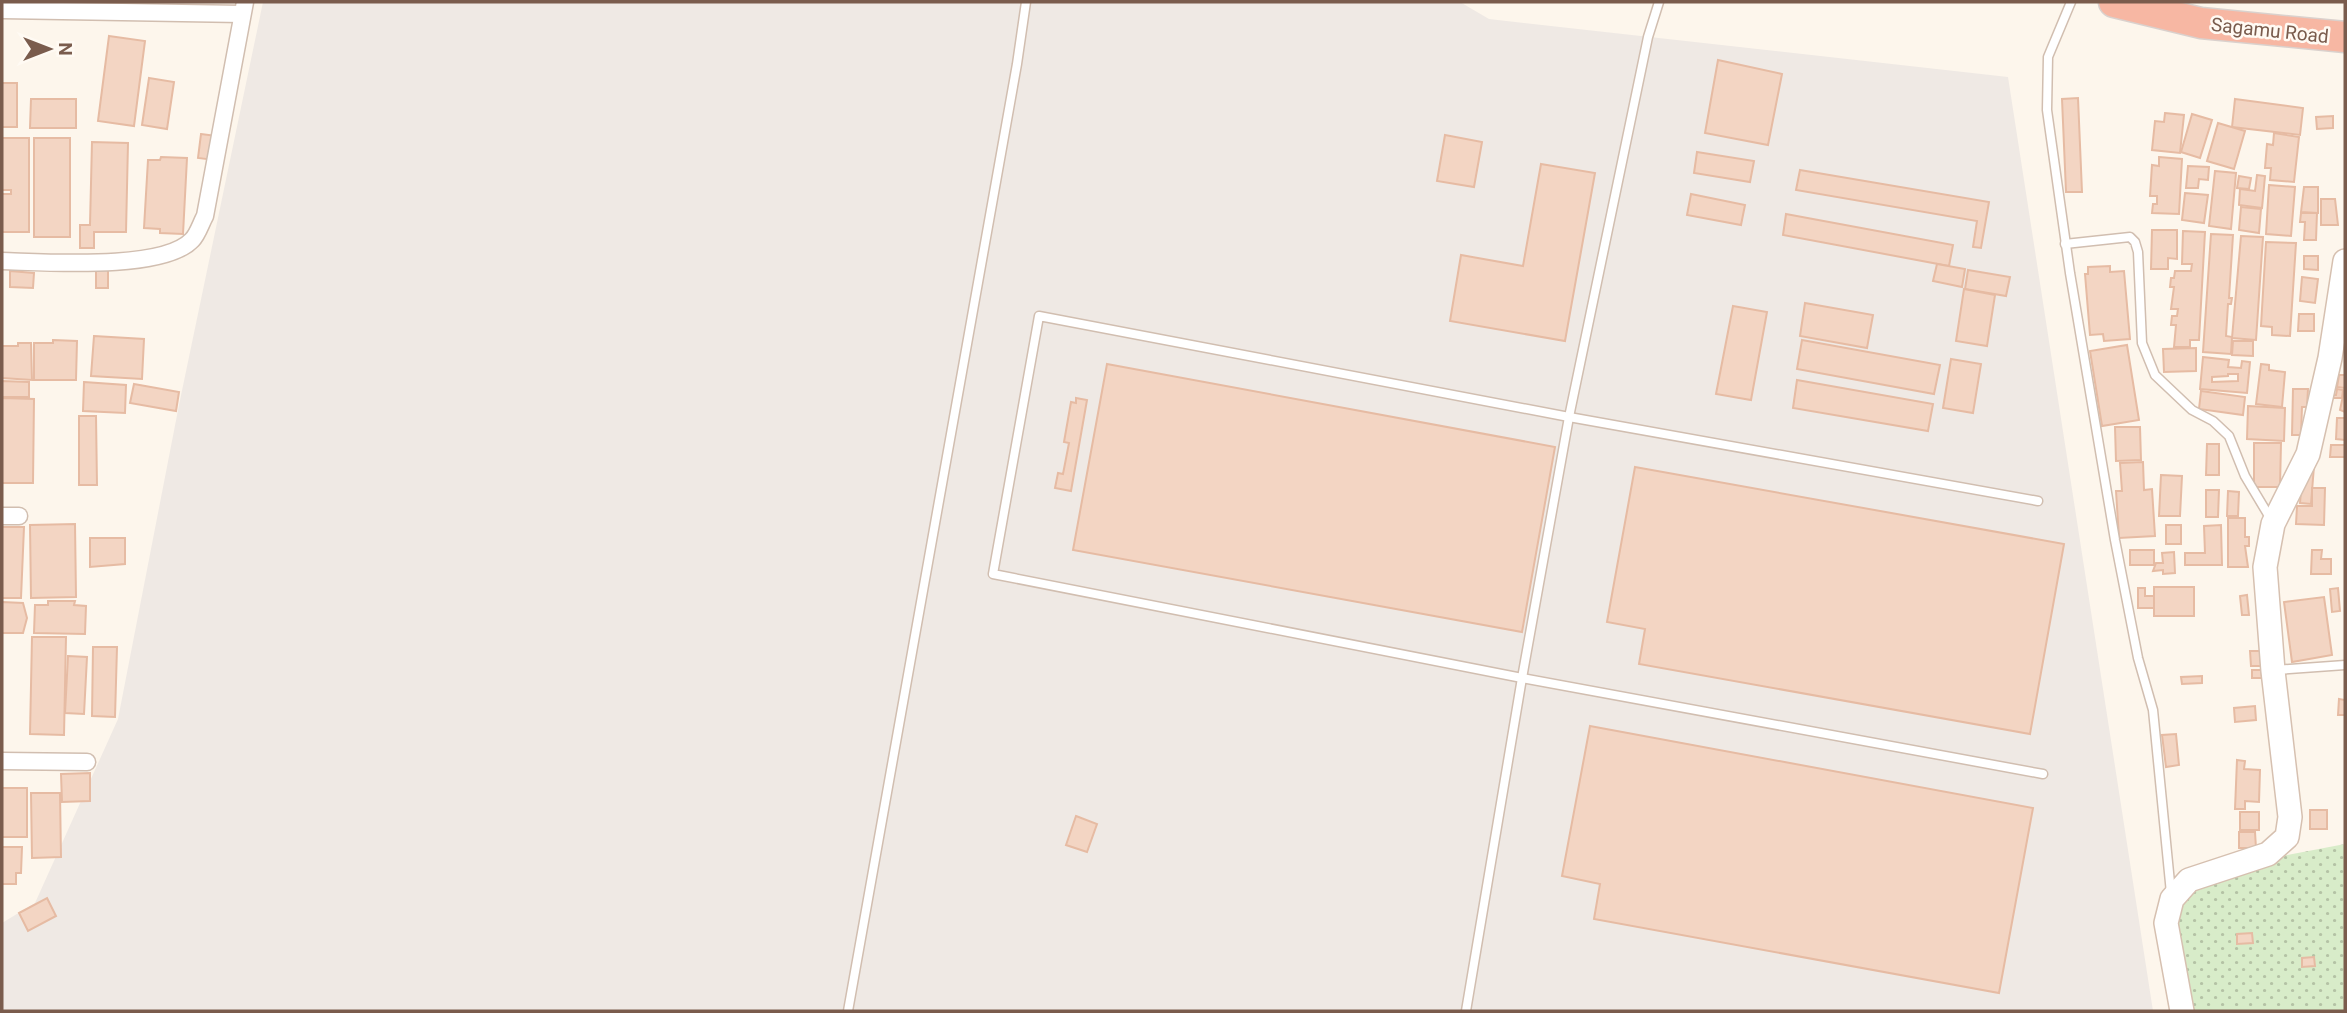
<svg xmlns="http://www.w3.org/2000/svg" width="2347" height="1013" viewBox="0 0 2347 1013" font-family="Roboto,sans-serif">
<defs>
<pattern id="grass-dots" width="8" height="8" patternUnits="userSpaceOnUse" patternTransform="scale(1.75)"><rect width="8" height="8" fill="#d8ecc9"/><path d="M2 2h.1M6 6h.1" fill="none" stroke="#b4c2a5" stroke-width="1.8" stroke-linecap="round"/></pattern>
</defs>
<rect width="100%" height="100%" fill="#fdf6ec"/>
<path fill="#efe9e4" d="M263 2H1460L1489 19 2008 77 2153 1011H2V923L35 903 118 719 179 405Z"/>
<path fill="url(#grass-dots)" d="M2345 844V1011H2192L2171 877Z"/>
<g fill="#f3d5c3" stroke="#e6bba3" stroke-width="2" fill-rule="evenodd">
<path d="M109 36 145 41 134 126 98 121Z"/>
<path d="M1718 60 1782 74 1768 145 1705 133Z"/>
<path d="M149 78 174 82 167 129 142 125Z"/>
<rect x="2" y="83" width="15" height="44"/>
<path d="M2078 98 2082 192H2066L2062 99Z"/>
<path d="M31 99H76V128H30Z"/>
<path d="M2235 99 2303 108 2300 135 2232 127Z"/>
<path d="M2165 113 2184 115 2180 153 2152 150 2155 121 2164 122Z"/>
<path d="M2192 114 2212 120 2200 158 2181 152Z"/>
<path d="M2333 116V128L2317 129 2316 117Z"/>
<path d="M2218 123 2245 131 2234 169 2207 161Z"/>
<path d="M2274 133 2299 137 2294 182 2270 180 2271 168H2265L2267 144 2273 145Z"/>
<path d="M201 134 217 136 214 160 198 158Z"/>
<path d="M1445 135 1482 142 1474 187 1437 181Z"/>
<path d="M2 138H29V232H2V194H11V190H2Z"/>
<rect x="34" y="138" width="36" height="99"/>
<path d="M92 142 128 143 126 232H94V248H80V225H90Z"/>
<path d="M1697 152 1754 161 1750 182 1694 173Z"/>
<path d="M161 157 187 158 183 234 160 233V229L144 228 148 160H160Z"/>
<path d="M2159 157 2182 159 2179 214 2152 213 2153 204H2157V196H2150L2152 165 2159 166Z"/>
<path d="M1541 164 1595 173 1565 341 1450 321 1461 255 1523 266Z"/>
<path d="M2188 166 2209 167 2208 180 2199 179 2198 188H2186Z"/>
<path d="M1800 170 1989 202 1981 248 1973 247 1977 221 1796 190Z"/>
<path d="M2215 171 2236 173 2231 229 2209 226Z"/>
<path d="M2257 175 2265 176 2262 208 2239 205 2240 189 2255 191Z"/>
<path d="M2239 176 2251 178 2249 189 2237 188Z"/>
<path d="M2269 185 2295 187 2291 236 2266 234Z"/>
<path d="M2304 187H2318V213L2301 212Z"/>
<path d="M2185 193 2208 195 2204 223 2182 220Z"/>
<path d="M1691 194 1745 205 1741 225 1687 215Z"/>
<path d="M2321 199H2335L2338 225H2321Z"/>
<path d="M2241 207 2261 209 2259 233 2239 230Z"/>
<path d="M2301 213H2317L2316 240H2304L2305 222H2300Z"/>
<path d="M1786 214 1953 245 1949 266 1783 235Z"/>
<path d="M2152 230H2177V259L2168 258V269H2151Z"/>
<path d="M2183 231 2205 232 2199 340H2190V347H2174L2176 325H2171L2172 316H2177L2178 309H2171L2174 287H2170L2171 278H2174L2175 271H2191L2192 264H2182Z"/>
<path d="M2211 234 2233 235 2229 298H2232L2231 304H2228L2226 336 2232 337 2231 354 2203 352Z"/>
<path d="M2241 236 2263 237 2256 340 2232 338Z"/>
<path d="M2266 242 2296 243 2290 336 2272 335V327L2261 326Z"/>
<path d="M2304 256H2318V270L2304 269Z"/>
<path d="M1937 264 1965 269 1962 287 1933 281Z"/>
<path d="M2110 266V272L2124 271 2130 339 2104 341 2103 334 2090 335 2085 274H2088V267Z"/>
<rect x="96" y="269" width="12" height="19"/>
<path d="M1968 270 2010 277 2006 296 1965 289Z"/>
<path d="M10 271 34 273 33 288 10 287Z"/>
<path d="M2302 277 2318 279 2315 303 2300 301Z"/>
<path d="M1964 289 1995 295 1987 346 1956 341Z"/>
<path d="M1805 303 1873 315 1867 348 1800 336Z"/>
<path d="M1733 306 1767 312 1751 400 1716 394Z"/>
<path d="M2299 314H2314V331H2298Z"/>
<path d="M94 336 144 339 142 379 91 376Z"/>
<path d="M53 340 77 341 76 380H34V343H53Z"/>
<path d="M1802 340 1940 365 1934 394 1797 369Z"/>
<path d="M2233 341H2253V356L2232 355Z"/>
<path d="M18 343H31L32 380 2 378V346H18Z"/>
<path d="M2127 345 2139 420 2102 426 2090 351Z"/>
<path d="M2196 348V371L2164 372 2163 349Z"/>
<path d="M2203 357 2229 360 2228 367 2241 368 2242 361 2250 362 2247 393 2200 389ZM2228 374H2238V381L2212 382V377L2228 376Z"/>
<path d="M1951 359 1981 364 1973 413 1943 408Z"/>
<path d="M1107 364 1555 447 1522 632 1073 550Z"/>
<path d="M2261 364 2269 365V370L2285 372 2282 407 2256 404Z"/>
<path d="M2339 375H2345V388L2337 387Z"/>
<path d="M1797 380 1933 404 1928 431 1793 408Z"/>
<path d="M2 381 29 382V397H2Z"/>
<path d="M84 382 126 385 125 413 83 411Z"/>
<path d="M134 384 179 392 176 411 130 403Z"/>
<path d="M2293 389H2308L2307 407H2302L2301 435H2292Z"/>
<path d="M2337 389 2343 390 2342 398H2332V395H2336Z"/>
<path d="M2201 391 2245 397 2243 415 2199 409Z"/>
<path d="M2344 391H2345V412L2340 410Z"/>
<path d="M2 398 34 399 33 483H2Z"/>
<path d="M1076 398 1087 400 1071 491 1055 488 1058 473 1063 474 1069 443 1064 442 1071 402 1076 403Z"/>
<path d="M2248 406 2285 408 2284 441 2247 439Z"/>
<path d="M79 416H96L97 485H79Z"/>
<path d="M2337 418H2345V440L2336 439Z"/>
<path d="M2115 427H2140L2141 460 2116 461Z"/>
<path d="M2254 443H2281L2280 487H2254Z"/>
<path d="M2207 444H2219V475H2206Z"/>
<path d="M2331 445H2345V457H2330Z"/>
<path d="M2143 462 2144 490 2152 489 2155 536 2119 538 2116 491H2122L2120 463Z"/>
<path d="M2303 465 2314 466 2311 504 2300 503Z"/>
<path d="M1635 467 2064 544 2030 734 1639 664 1645 629 1607 622Z"/>
<path d="M2161 475 2182 476 2180 516H2159Z"/>
<path d="M2312 488H2325L2324 525 2296 524 2297 506H2312Z"/>
<path d="M2206 490H2219L2218 517H2206Z"/>
<path d="M2228 491 2239 492 2238 516H2227Z"/>
<path d="M2228 518H2245V537H2249V546H2245L2248 567H2228Z"/>
<path d="M75 524 76 597 31 598 30 525Z"/>
<rect x="2166" y="525" width="15" height="19"/>
<path d="M2221 525 2222 565H2185V553H2205L2204 526Z"/>
<path d="M2 527H24L21 598H2Z"/>
<path d="M90 538H125V564L90 567Z"/>
<rect x="2130" y="550" width="24" height="15"/>
<path d="M2312 550H2322L2321 559H2331V574H2311Z"/>
<path d="M2174 552 2175 573 2163 574V570L2153 571 2156 563H2163L2162 553Z"/>
<rect x="2154" y="587" width="40" height="29"/>
<path d="M2138 588H2145V596H2154V608H2138Z"/>
<path d="M2338 588 2340 611 2332 612 2330 589Z"/>
<path d="M2247 595 2249 615H2242L2240 596Z"/>
<path d="M2324 597 2332 655 2292 662 2284 602Z"/>
<path d="M48 601H75L74 605 86 606 85 634 34 633 35 605H48Z"/>
<path d="M2 602 23 603 27 618 23 633H2Z"/>
<path d="M32 637H66L64 735 30 734Z"/>
<path d="M93 647H117L115 717 92 716Z"/>
<path d="M2250 651H2260L2261 666H2251Z"/>
<path d="M68 656 87 657 84 714 65 713Z"/>
<path d="M2252 670H2261L2262 678H2252Z"/>
<path d="M2202 676V683L2182 684 2181 677Z"/>
<path d="M2339 699 2345 700V715H2338Z"/>
<path d="M2255 706 2256 720 2235 722 2234 708Z"/>
<path d="M1590 726 2033 808 1999 993 1594 919 1600 884 1562 876Z"/>
<path d="M2176 734 2179 765 2166 767 2162 735Z"/>
<path d="M2237 760 2245 761 2244 769 2260 770 2259 802 2245 801V809H2235Z"/>
<path d="M90 773V801L62 802 61 774Z"/>
<rect x="2" y="788" width="25" height="49"/>
<path d="M31 793H60L61 857 32 858Z"/>
<rect x="2310" y="810" width="17" height="19"/>
<rect x="2240" y="812" width="19" height="18"/>
<path d="M1076 816 1097 824 1087 852 1066 845Z"/>
<path d="M2239 832H2255L2256 848H2239Z"/>
<path d="M2 847H22L21 873H16V884H2Z"/>
<path d="M47 898 56 916 28 931 19 913Z"/>
<path d="M2252 933 2253 943 2237 944V934Z"/>
<path d="M2314 957 2315 966 2302 967V958Z"/>
</g>
<g fill="none" stroke-linecap="round" stroke-linejoin="round">
<g stroke="#d1beb0" stroke-width="11">
<g id="lane">
<path d="M2071 2 2048 57 2047 110 2070 273 2115 540 2138 658 2153 710 2171 893"/>
<path d="M2065 244 2130 237 2135 242 2138 252 2142 343 2155 375 2192 410 2213 421 2229 436 2245 476 2272 521"/>
<path d="M2038 501 1569 417 1039 316 993 574 1522 678 2043 774"/>
<path d="M2276 670 2345 665"/>
<path d="M848 1011 1017 64 1026 2"/>
<path d="M1466 1011 1522 678 1569 417 1648 37 1659 2"/>
</g>
</g>
<g stroke="#d1beb0" stroke-width="19">
<g id="street">
<path d="M2 10 242 14"/>
<path d="M2 261C44 262 163 271 192 240 198 234 201 223 205 216L245 2"/>
<path d="M2 516H19"/>
<path d="M2 761 87 762"/>
</g>
</g>
<g stroke="#d6c0b0" stroke-width="26">
<path id="secondary" d="M2182 1011 2166 923 2172 899 2189 880 2268 854 2287 837 2290 817 2273 671 2265 567 2273 524 2308 454 2330 358 2345 261"/>
</g>
<g stroke="#dad1cd" stroke-width="33">
<path id="highway" d="M2114 2 2201 23 2345 37"/>
</g>
<use href="#lane" stroke="#fff" stroke-width="8"/>
<use href="#street" stroke="#fff" stroke-width="16"/>
<use href="#secondary" stroke="#fff" stroke-width="23"/>
<use href="#highway" stroke="#f7b7a3" stroke-width="30"/>
</g>
<g text-anchor="middle" stroke-width="5" stroke-linejoin="round" paint-order="stroke">
<g font-size="19" fill="#7a5c4d" stroke="#fffaf3">
<text transform="translate(2270 30) rotate(6)" y="7">Sagamu Road</text>
</g>
</g>
<rect width="2347" height="1013" fill="none" stroke="#7a5c4d" stroke-width="7"/>
<g transform="translate(49 49) rotate(90)" stroke="#fffaf3" stroke-width="5" paint-order="stroke">
<path d="M0-5L12 26L0 18L-12 26Z" fill="#7a5c4d"/>
<text y="-10" font-size="19" font-weight="bold" text-anchor="middle" fill="#7a5c4d">N</text>
</g>
</svg>
